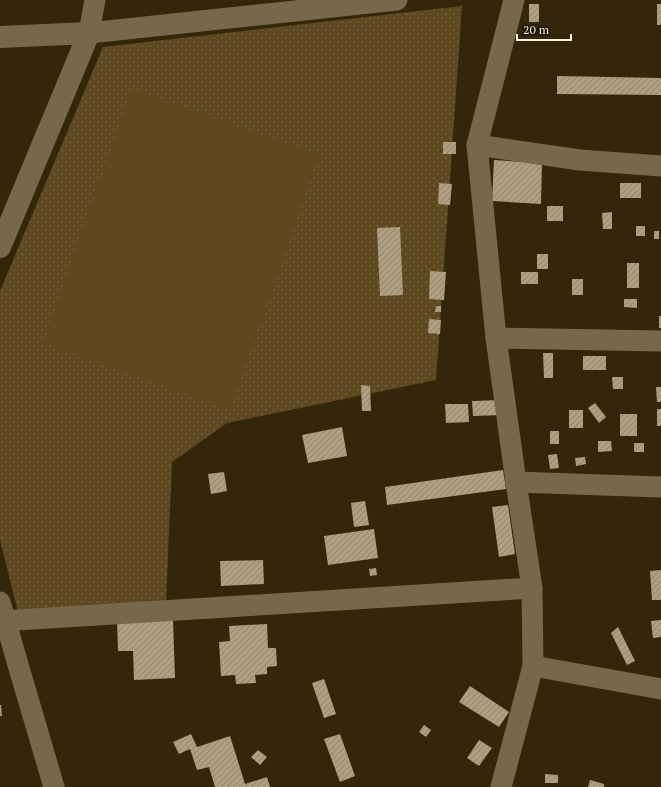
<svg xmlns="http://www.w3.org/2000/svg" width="661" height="787" viewBox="0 0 661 787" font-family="'PT Serif',serif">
<defs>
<pattern id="grass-dots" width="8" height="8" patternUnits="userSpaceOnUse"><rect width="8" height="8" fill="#5d4820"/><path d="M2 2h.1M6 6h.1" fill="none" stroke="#756340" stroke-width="1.8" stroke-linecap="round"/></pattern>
<pattern id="building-hatch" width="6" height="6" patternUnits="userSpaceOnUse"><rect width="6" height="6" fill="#af9e80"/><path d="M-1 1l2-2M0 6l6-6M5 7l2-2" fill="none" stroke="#91846e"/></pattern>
</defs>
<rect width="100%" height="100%" fill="#34260a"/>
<path fill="url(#grass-dots)" d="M462 6 436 380 227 423 172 462 166 602 18 612 0 540V291L103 47Z"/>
<path fill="#5d4820" d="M132 89 319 155 230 410 43 343Z"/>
<g fill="url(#building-hatch)">
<rect x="529" y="4" width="10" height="18"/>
<rect x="657" y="4" width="4" height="21"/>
<path d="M557 76 661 78V95L557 94Z"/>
<rect x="443" y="142" width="13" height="12"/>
<path d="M494 160 542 163 541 204 492 201Z"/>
<path d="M439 183 452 184 450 205 438 204Z"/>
<rect x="620" y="183" width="21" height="15"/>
<rect x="547" y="206" width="16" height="15"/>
<path d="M612 212V229H603L602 213Z"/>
<rect x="636" y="226" width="9" height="10"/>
<path d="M400 227 403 295 380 296 377 228Z"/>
<rect x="654" y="231" width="5" height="8"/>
<rect x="537" y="254" width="11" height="15"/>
<rect x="627" y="263" width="12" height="25"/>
<path d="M430 271 446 272 444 300 429 299Z"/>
<rect x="521" y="272" width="17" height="12"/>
<rect x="572" y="279" width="11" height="16"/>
<path d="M624 299H637V308L624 307Z"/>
<path d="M436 306H441V312H435Z"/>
<rect x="659" y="316" width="2" height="12"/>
<path d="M429 319 441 320 440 334 428 333Z"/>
<path d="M543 353H553V378H544Z"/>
<rect x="583" y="356" width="23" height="14"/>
<path d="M612 377H623V389H613Z"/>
<path d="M361 385 370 386 371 411H362Z"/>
<path d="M656 387H661V402H657Z"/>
<path d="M502 400V415L473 416 472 401Z"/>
<path d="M595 403 606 417 599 423 588 408Z"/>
<path d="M445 404H468L469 422 446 423Z"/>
<rect x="657" y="409" width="4" height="17"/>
<rect x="569" y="410" width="14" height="18"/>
<rect x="620" y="414" width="17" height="22"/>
<path d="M342 427 347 456 308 463 302 435Z"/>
<rect x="550" y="431" width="9" height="13"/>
<path d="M598 441H611L612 451 598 452Z"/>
<rect x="634" y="443" width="10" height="9"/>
<path d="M557 454 559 468 550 469 548 455Z"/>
<path d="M585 457 586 464 576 466 575 458Z"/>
<path d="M503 470 506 489 387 505 385 487Z"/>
<path d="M224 472 227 491 211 494 208 474Z"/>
<path d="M365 501 369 525 354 527 351 503Z"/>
<path d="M508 505 515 554 499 557 492 507Z"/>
<path d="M374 529 378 558 328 565 324 536Z"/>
<path d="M263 560 264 584 221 586 220 561Z"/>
<path d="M376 568 377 575 370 576 369 569Z"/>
<path d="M661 570V600H652L650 571Z"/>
<path d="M173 619 175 678 134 680 133 651H118L117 620Z"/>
<path d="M661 620V637L653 638 651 621Z"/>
<path d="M267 624 268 648H276L277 666 267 667V674L255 675 256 683 236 684 235 675 221 676 219 642 230 641 229 626Z"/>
<path d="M618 627 635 661 627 665 611 633Z"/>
<path d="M324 679 336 714 324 718 312 683Z"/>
<path d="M470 686 509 712 499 727 459 702Z"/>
<path d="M0 705H1L2 716H0Z"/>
<path d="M424 725 431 730 426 737 419 732Z"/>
<path d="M191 734 197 747 230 736 245 784 267 777 270 787H215L209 767 197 770 190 749 179 754 173 742Z"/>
<path d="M340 734 355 776 340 782 324 739Z"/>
<path d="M479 740 492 748 479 766 467 758Z"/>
<path d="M258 750 267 757 260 765 251 757Z"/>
<path d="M545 774 558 775V783H545Z"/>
<path d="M590 780 604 784V787H588Z"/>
</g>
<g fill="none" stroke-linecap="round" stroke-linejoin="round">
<g stroke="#77674b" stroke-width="21">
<path d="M95 0 89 33 397 0"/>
<path d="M477 145 580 160 661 166"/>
<path d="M496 338 661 341"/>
<path d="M516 482 661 487"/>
<path d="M0 602 19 668 54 787"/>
<path d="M0 621 532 588"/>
<path d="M533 666 661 689"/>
<path d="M501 787 533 666 532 588 516 482 496 338 477 145 514 0"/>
</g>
<path stroke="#77674b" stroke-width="22" d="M0 37 89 33 0 247"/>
</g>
<path d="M517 34v6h54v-6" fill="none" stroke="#fcf3e3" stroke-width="2"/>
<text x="523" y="34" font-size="12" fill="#fcf3e3" stroke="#161005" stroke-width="3" paint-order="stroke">20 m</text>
</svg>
